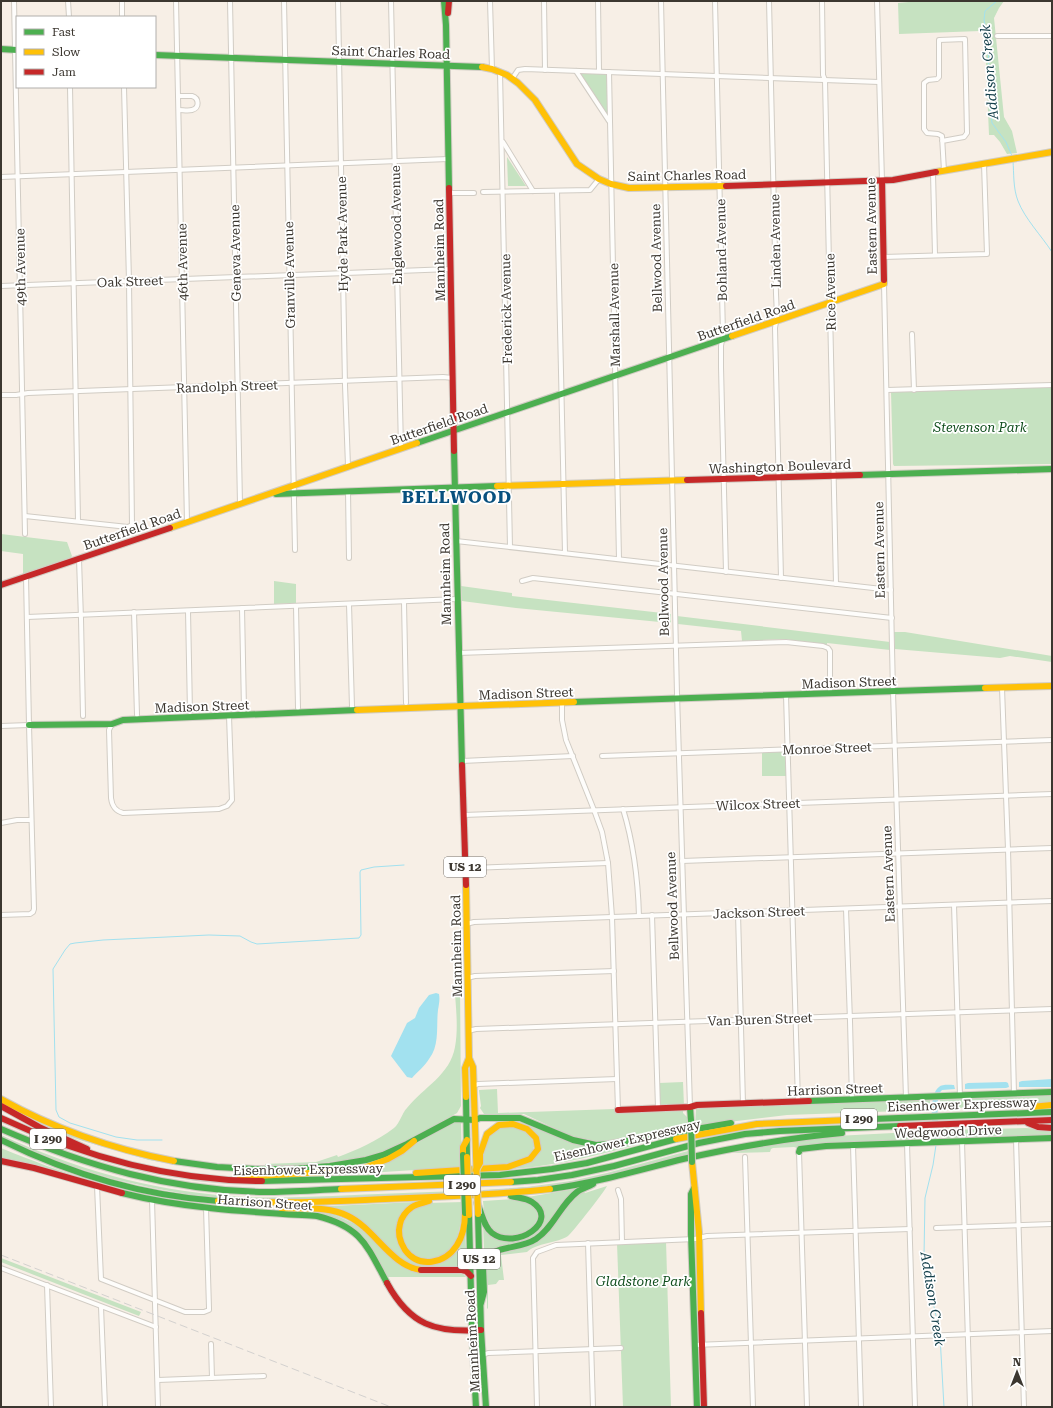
<svg xmlns="http://www.w3.org/2000/svg" width="1053" height="1408" viewBox="0 0 1053 1408" font-family="'Roboto Serif',serif">
<rect width="100%" height="100%" fill="#f7efe6"/>
<g fill="#c6e2c1">
<path d="M919 1H1004L999 8 994 18 1004 117 1012 131 1017 153 1007 154 1000 142 994 135H989L985 41 980 31 899 34 898 3Z"/>
<path d="M578 72 609 73V120Z"/>
<path d="M507 157 526 186H508Z"/>
<path d="M1052 387V464L894 466 893 464 891 392Z"/>
<path d="M1 534 67 542 72 556 70 559 23 574V554L1 551Z"/>
<path d="M274 581 296 584V603L274 604Z"/>
<path d="M461 586 512 593V596L671 614V622L670 623 516 608 462 601Z"/>
<path d="M677 616 890 642V650L827 643V645L784 639 742 641 741 631 678 624Z"/>
<path d="M894 632H905L1052 656V662L1010 656 1000 658 895 649Z"/>
<path d="M787 750 788 776H762V751Z"/>
<path d="M454 980H458L460 983 461 1106 457 1113 391 1150 364 1158 296 1166 265 1167V1164L316 1162 337 1155 338 1157C357 1150 377 1141 394 1128 400 1123 402 1113 407 1108 424 1087 450 1075 455 1047 459 1025 455 1001 454 980Z"/>
<path d="M683 1082 684 1106 660 1107 659 1083Z"/>
<path d="M497 1089 498 1113 614 1109 683 1110V1113L687 1117V1127L600 1142 571 1136 524 1114H484L480 1108 481 1106 479 1091V1090Z"/>
<path d="M1052 1094V1103L940 1109V1099Z"/>
<path d="M924 1099H930V1110L787 1115 695 1126 696 1109 697 1108Z"/>
<path d="M21 1114 87 1141 239 1170 376 1160 364 1167 263 1173 226 1171 179 1165 149 1160 83 1141 54 1131Z"/>
<path d="M458 1121 461 1122 462 1167 352 1174 393 1158 445 1126Z"/>
<path d="M524 1124 571 1142 656 1139C609 1153 562 1165 513 1169L530 1162 538 1137 532 1129Z"/>
<path d="M504 1126 522 1128 535 1143 532 1153 517 1163 482 1166V1160L489 1134Z"/>
<path d="M1026 1128 1052 1130V1136L943 1140V1130Z"/>
<path d="M931 1131V1140L797 1148 794 1147 773 1148 771 1149 770 1152 733 1153 750 1149 754 1147 836 1136Z"/>
<path d="M1 1135C76 1169 148 1190 230 1196 264 1199 298 1197 333 1196 376 1194 419 1192 462 1191L463 1193 292 1200 236 1199 191 1195 153 1188 113 1179 64 1164 1 1137Z"/>
<path d="M1 1148C62 1173 124 1194 190 1203 208 1205 227 1206 245 1208V1209C205 1205 166 1202 127 1192 85 1182 44 1164 1 1158Z"/>
<path d="M688 1151V1154L621 1172 561 1184 483 1192V1190L527 1187 571 1181 607 1173Z"/>
<path d="M607 1186C605 1191 572 1233 568 1236 558 1243 536 1243 527 1252L501 1255 504 1280H499L496 1284 488 1285V1308L487 1309V1258L489 1257 526 1247 570 1202 583 1191 585 1193Z"/>
<path d="M580 1188 543 1231 519 1245 485 1251 484 1249 483 1224 512 1241 543 1219 528 1197Z"/>
<path d="M513 1199 524 1201 536 1209 538 1218 531 1230 508 1237 493 1231 484 1212 483 1201Z"/>
<path d="M415 1202 402 1212V1252L437 1263 465 1232 467 1266 419 1267 405 1262 364 1224 312 1207Z"/>
<path d="M463 1202V1213L457 1239 445 1254 429 1260 413 1256 400 1235 406 1214 427 1203Z"/>
<path d="M249 1208 333 1214 355 1224 400 1264 458 1271 464 1275 466 1277H387C374 1254 366 1234 341 1220L248 1209Z"/>
<path d="M666 1241 671 1407H623L617 1243Z"/>
<path d="M695 1242 697 1244 698 1339H697Z"/>
<path d="M1 1258 141 1312 139 1316 1 1262Z"/>
</g>
<g fill="#a2e1ef">
<path d="M436 993 439 994C440 1000 439 1004 438 1010 436 1026 440 1045 429 1059 425 1066 417 1072 412 1078L407 1077 391 1056 407 1023 415 1018 419 1008 429 995Z"/>
<path d="M1052 1079V1087H1019V1082L1022 1081Z"/>
<path d="M1006 1082 1008 1083 1009 1087 1006 1088 965 1089V1084L968 1083Z"/>
<path d="M954 1085 955 1089 942 1090C934 1097 939 1128 940 1140H933C933 1128 928 1095 939 1087 942 1084 950 1085 954 1085Z"/>
</g>
<g fill="none" stroke-linecap="round" stroke-linejoin="round">
<g stroke="#a2e1ef" stroke-width="1">
<path d="M997 1 985 11 984 20 988 42 990 107 992 123 1006 142 1012 156"/>
<path d="M1013 161C1014 174 1013 188 1018 201 1025 219 1041 235 1052 252"/>
<path d="M162 1140H137L116 1137 70 1123 59 1117 56 1110 53 969 65 950 70 944 75 943 103 940 209 935 240 936 251 942 257 944 359 938 361 935 360 872 361 870 374 867 404 865"/>
<path d="M936 1145 933 1165 925 1198 924 1256 926 1272 940 1333"/>
<path d="M940 1336 944 1407"/>
</g>
<g stroke="#d1ccc4" stroke-width="6">
<g id="street">
<path d="M14 1 25 534"/>
<path d="M68 1 69 17"/>
<path d="M122 1V17"/>
<path d="M176 1 187 522"/>
<path d="M230 1 240 504"/>
<path d="M284 1 295 550"/>
<path d="M338 1 345 385 348 466"/>
<path d="M391 1 401 449"/>
<path d="M490 1 492 69"/>
<path d="M544 1 545 70"/>
<path d="M598 1 599 71"/>
<path d="M661 1 677 694 690 1107"/>
<path d="M715 1 723 334 721 346V367L726 572"/>
<path d="M769 1 776 294 777 316 775 328 781 578"/>
<path d="M822 1 823 75 825 80 836 584"/>
<path d="M877 1 882 181"/>
<path d="M997 36H1052"/>
<path d="M576 71 609 121"/>
<path d="M500 72 510 547"/>
<path d="M609 72 619 559"/>
<path d="M512 79 518 70 525 69 879 82"/>
<path d="M70 87 78 521"/>
<path d="M178 96C182 96 187 96 192 96 199 98 200 108 192 110 188 111 183 110 179 110"/>
<path d="M942 141 964 137 967 133 965 39 939 40V77L937 79 928 80 924 83V129L927 133 938 134 942 136 944 171"/>
<path d="M503 142 533 191"/>
<path d="M933 173 935 255"/>
<path d="M1 177 448 159"/>
<path d="M557 191 565 553"/>
<path d="M483 192 590 190 599 179"/>
<path d="M449 193H474"/>
<path d="M883 257 987 254 984 164"/>
<path d="M884 284 893 692 906 1098"/>
<path d="M1 286 451 269"/>
<path d="M912 334 914 390"/>
<path d="M887 390 1052 385"/>
<path d="M1 395H16L28 393 443 377 453 378"/>
<path d="M348 491 349 558"/>
<path d="M25 516 128 527 132 525 129 281 124 87"/>
<path d="M456 541 891 590"/>
<path d="M79 559 81 619 83 716"/>
<path d="M522 581 533 578 892 618"/>
<path d="M404 602 406 703"/>
<path d="M349 604 352 707"/>
<path d="M296 606 298 708"/>
<path d="M242 608 244 710"/>
<path d="M188 611 190 712"/>
<path d="M134 612 137 715"/>
<path d="M27 617 457 599"/>
<path d="M458 653 786 642 823 646 828 648 830 651V693"/>
<path d="M1002 688 1008 849 1014 1094"/>
<path d="M786 695 798 1102"/>
<path d="M562 703V720L566 740 594 810 602 832 608 863 612 917 618 1110"/>
<path d="M112 724 109 730 111 798C112 806 115 811 123 813L219 809 227 806 232 800 229 716"/>
<path d="M1 726 29 725"/>
<path d="M602 756 1052 740"/>
<path d="M462 761 573 756"/>
<path d="M623 809C634 845 638 879 639 916"/>
<path d="M464 815 1052 794"/>
<path d="M1 823 17 820H31"/>
<path d="M682 861 1052 848"/>
<path d="M465 870 472 868 608 863"/>
<path d="M954 905 960 1096"/>
<path d="M846 909 850 1021 852 1100"/>
<path d="M738 913 743 1104"/>
<path d="M1 915 30 914 33 912 34 909 29 725 26 577"/>
<path d="M652 915 658 1108"/>
<path d="M466 924 474 922 1052 901"/>
<path d="M467 978 475 976 614 971"/>
<path d="M468 1031 476 1029 1052 1009"/>
<path d="M474 1086 478 1084 617 1079"/>
<path d="M1016 1140 1024 1407"/>
<path d="M962 1142 970 1407"/>
<path d="M907 1144 915 1407"/>
<path d="M853 1146 861 1407"/>
<path d="M799 1152 807 1407"/>
<path d="M745 1157 753 1407"/>
<path d="M97 1186 101 1279 185 1312H204L209 1310V1308L206 1208"/>
<path d="M618 1190 621 1199 622 1242"/>
<path d="M152 1200 158 1407"/>
<path d="M936 1228 1052 1224"/>
<path d="M588 1243 593 1407"/>
<path d="M1 1268 156 1327"/>
<path d="M47 1285 51 1407"/>
<path d="M101 1307 105 1407"/>
<path d="M211 1344 212 1378"/>
<path d="M695 1345 1052 1331"/>
<path d="M483 1355 488 1353 621 1348"/>
<path d="M158 1380 264 1376"/>
<path d="M537 1407 533 1258 537 1252 556 1245 695 1239 707 1236 910 1229"/>
</g>
</g>
<g stroke="#d1ccc4" stroke-width="8">
<g id="fast">
<path d="M444 1 446 25 449 188"/>
<path d="M1 49 17 50"/>
<path d="M155 55 482 67"/>
<path d="M417 443 732 336"/>
<path d="M454 451 462 765"/>
<path d="M860 475 1052 469"/>
<path d="M276 494 497 486 501 488"/>
<path d="M574 702 985 688"/>
<path d="M29 725 112 724 123 720 357 710"/>
<path d="M466 1097 467 1157"/>
<path d="M809 1101 1052 1092"/>
<path d="M690 1107 691 1121"/>
<path d="M475 1120 480 1118H520L573 1140 596 1145 609 1144 731 1123"/>
<path d="M848 1120 1052 1112"/>
<path d="M1 1129C86 1166 172 1191 265 1192 290 1192 316 1190 341 1189"/>
<path d="M1 1140C68 1173 143 1196 218 1201"/>
<path d="M799 1152 800 1149 826 1146 1052 1138"/>
<path d="M174 1161 217 1167 255 1169H293L330 1166 366 1160 383 1155 407 1144 454 1119 475 1120"/>
<path d="M262 1181 500 1175 552 1169 587 1163 676 1139"/>
<path d="M511 1182 538 1180 572 1175 614 1166 699 1143 745 1134 780 1131 900 1126"/>
<path d="M694 1188 691 1194V1234L697 1407"/>
<path d="M550 1189C595 1183 639 1170 683 1159 736 1147 788 1138 842 1133"/>
<path d="M122 1193C186 1209 252 1212 317 1216 362 1227 367 1246 387 1283"/>
<path d="M477 1203C482 1212 483 1226 492 1233 516 1251 561 1221 532 1202 526 1198 518 1198 511 1196"/>
<path d="M478 1214 481 1330 486 1407"/>
<path d="M469 1215 472 1331 476 1407"/>
<path d="M481 1303 484 1292 483 1265 485 1258C499 1245 521 1249 536 1239 554 1227 560 1205 577 1192 581 1189 588 1187 593 1184"/>
</g>
</g>
<g stroke="#d1ccc4" stroke-width="8">
<g id="slow">
<path d="M482 67 492 69 507 75 518 83 535 100 577 164 599 179 611 184 629 188 726 186"/>
<path d="M936 172 1052 152"/>
<path d="M732 336 884 284V280"/>
<path d="M497 486 687 480"/>
<path d="M170 528 417 443"/>
<path d="M985 688 1052 686"/>
<path d="M357 710 574 702"/>
<path d="M469 1058 473 1067 476 1156"/>
<path d="M466 1097 465 1068 469 1058 466 885"/>
<path d="M1 1099C56 1130 113 1149 174 1161"/>
<path d="M1031 1107 1052 1105"/>
<path d="M676 1139 757 1124 848 1120"/>
<path d="M463 1155V1147L467 1140"/>
<path d="M692 1162 699 1232 701 1313"/>
<path d="M416 1173 508 1167 530 1159 538 1149 536 1138 527 1129 513 1124 499 1125 487 1134 480 1154"/>
<path d="M240 1177 358 1170 388 1159 402 1151 414 1141"/>
<path d="M341 1189 511 1182"/>
<path d="M218 1201C274 1204 329 1202 385 1199 440 1197 495 1195 550 1189"/>
<path d="M429 1201C423 1203 417 1204 412 1207 406 1211 401 1218 400 1224 397 1234 400 1242 405 1250 419 1269 445 1264 457 1245 463 1236 465 1224 465 1213"/>
<path d="M281 1208C303 1209 328 1206 348 1216 375 1229 391 1266 421 1270"/>
</g>
</g>
<g stroke="#d1ccc4" stroke-width="8">
<g id="jam">
<path d="M448 13 449 1"/>
<path d="M882 181 884 280"/>
<path d="M726 186 893 180 936 172"/>
<path d="M449 188 454 451"/>
<path d="M687 480 860 475"/>
<path d="M1 585 170 528"/>
<path d="M462 765 466 885"/>
<path d="M1 1106 39 1127 87 1149"/>
<path d="M618 1110 690 1107 697 1105 809 1101"/>
<path d="M1 1118C84 1157 170 1181 262 1181"/>
<path d="M1028 1123 1038 1127 1052 1128"/>
<path d="M900 1126 1052 1120"/>
<path d="M1 1161 34 1168 122 1193"/>
<path d="M421 1270H462L466 1271 471 1276"/>
<path d="M387 1283C410 1325 435 1333 481 1330"/>
<path d="M701 1313 704 1407"/>
</g>
</g>
<use href="#street" stroke="#fefdfb" stroke-width="4"/>
<use href="#fast" stroke="#4caf50" stroke-width="6"/>
<use href="#slow" stroke="#ffc107" stroke-width="6"/>
<use href="#jam" stroke="#c62828" stroke-width="6"/>
<path stroke="#d3d1cf" stroke-width="1" stroke-dasharray="8 4" stroke-linecap="butt" d="M1 1255 391 1407"/>
<g stroke="#d1ccc4" stroke-width="8" stroke-linecap="butt">
<g id="fast-bridge">
<path d="M691 1121 692 1162"/>
<path d="M463 1155 465 1213"/>
</g>
</g>
<g stroke="#d1ccc4" stroke-width="8" stroke-linecap="butt">
<g id="slow-bridge">
<path d="M476 1156 478 1214"/>
<path d="M467 1157 469 1215"/>
<path d="M476 1170 480 1163V1154"/>
</g>
</g>
<use href="#fast-bridge" stroke="#4caf50" stroke-width="6"/>
<use href="#slow-bridge" stroke="#ffc107" stroke-width="6"/>
</g>
<g text-anchor="middle" stroke-width="3.5" stroke-linejoin="round" paint-order="stroke">
<g fill="#fff" stroke="#76736e" stroke-width="1">
<rect x="444" y="857" width="42" height="20" rx="3"/>
<rect x="841" y="1109" width="36" height="20" rx="3"/>
<rect x="30" y="1129" width="36" height="20" rx="3"/>
<rect x="444" y="1175" width="36" height="20" rx="3"/>
<rect x="458" y="1249" width="42" height="20" rx="3"/>
</g>
<g font-size="12" font-weight="bold" fill="#3c3730">
<text x="465" y="871">US 12</text>
<text x="859" y="1123">I 290</text>
<text x="48" y="1143">I 290</text>
<text x="462" y="1189">I 290</text>
<text x="479" y="1263">US 12</text>
</g>
<g font-size="13" fill="#3c3730" stroke="#fff">
<text transform="translate(391 52) rotate(2)" y="5">Saint Charles Road</text>
<text transform="translate(687 175) rotate(-1)" y="5">Saint Charles Road</text>
<text transform="translate(396 225) rotate(-91)" y="5">Englewood Avenue</text>
<text transform="translate(871 226) rotate(-91)" y="5">Eastern Avenue</text>
<text transform="translate(342 234) rotate(-91)" y="5">Hyde Park Avenue</text>
<text transform="translate(775 241) rotate(-91)" y="5">Linden Avenue</text>
<text transform="translate(439 250) rotate(-91)" y="5">Mannheim Road</text>
<text transform="translate(721 250) rotate(-91)" y="5">Bohland Avenue</text>
<text transform="translate(235 253) rotate(-91)" y="5">Geneva Avenue</text>
<text transform="translate(656 258) rotate(-91)" y="5">Bellwood Avenue</text>
<text transform="translate(182 262) rotate(-91)" y="5">46th Avenue</text>
<text transform="translate(20 267) rotate(-91)" y="5">49th Avenue</text>
<text transform="translate(289 275) rotate(-91)" y="5">Granville Avenue</text>
<text transform="translate(130 281) rotate(-2)" y="5">Oak Street</text>
<text transform="translate(830 292) rotate(-91)" y="5">Rice Avenue</text>
<text transform="translate(506 309) rotate(-91)" y="5">Frederick Avenue</text>
<text transform="translate(614 315) rotate(-91)" y="5">Marshall Avenue</text>
<text transform="translate(746 320) rotate(-19)" y="5">Butterfield Road</text>
<text transform="translate(227 386) rotate(-2)" y="5">Randolph Street</text>
<text transform="translate(439 424) rotate(-19)" y="5">Butterfield Road</text>
<text transform="translate(780 466) rotate(-2)" y="5">Washington Boulevard</text>
<text transform="translate(132 529) rotate(-19)" y="5">Butterfield Road</text>
<text transform="translate(879 550) rotate(-91)" y="5">Eastern Avenue</text>
<text transform="translate(445 574) rotate(-91)" y="5">Mannheim Road</text>
<text transform="translate(663 582) rotate(-91)" y="5">Bellwood Avenue</text>
<text transform="translate(849 682) rotate(-2)" y="5">Madison Street</text>
<text transform="translate(526 693) rotate(-2)" y="5">Madison Street</text>
<text transform="translate(202 706) rotate(-2)" y="5">Madison Street</text>
<text transform="translate(827 748) rotate(-2)" y="5">Monroe Street</text>
<text transform="translate(758 804) rotate(-2)" y="5">Wilcox Street</text>
<text transform="translate(888 874) rotate(-92)" y="5">Eastern Avenue</text>
<text transform="translate(672 906) rotate(-92)" y="5">Bellwood Avenue</text>
<text transform="translate(759 912) rotate(-2)" y="5">Jackson Street</text>
<text transform="translate(456 946) rotate(-91)" y="5">Mannheim Road</text>
<text transform="translate(760 1019) rotate(-2)" y="5">Van Buren Street</text>
<text transform="translate(835 1089) rotate(-2)" y="5">Harrison Street</text>
<text transform="translate(962 1104) rotate(-2)" y="5">Eisenhower Expressway</text>
<text transform="translate(948 1131) rotate(-2)" y="5">Wedgwood Drive</text>
<text transform="translate(627 1140) rotate(-13)" y="5">Eisenhower Expressway</text>
<text transform="translate(308 1169) rotate(-1)" y="5">Eisenhower Expressway</text>
<text transform="translate(265 1202) rotate(4)" y="5">Harrison Street</text>
<text transform="translate(472 1341) rotate(-93)" y="5">Mannheim Road</text>
</g>
<g font-size="13" font-style="italic" fill="#104e1d" stroke="#fff">
<text x="980" y="432">Stevenson Park</text>
<text x="643" y="1286">Gladstone Park</text>
</g>
<g font-size="14" font-style="italic" fill="#15404b" stroke="#fff">
<text transform="translate(989 72) rotate(-95)" y="5">Addison Creek</text>
<text transform="translate(933 1299) rotate(81)" y="5">Addison Creek</text>
</g>
<g font-size="17" font-weight="bold" letter-spacing="1" fill="#08507e" stroke="#fff">
<text x="457" y="503">BELLWOOD</text>
</g>
</g>
<rect width="1053" height="1408" fill="none" stroke="#3c3730" stroke-width="4"/>
<rect x="16" y="16" width="140" height="72" fill="#ffffff" stroke="#b1afac"/>
<rect x="24" y="29" width="20" height="6" fill="#4caf50" stroke="#b1afac"/>
<text x="52" y="36" font-size="12" fill="#3c3730">Fast</text>
<rect x="24" y="49" width="20" height="6" fill="#ffc107" stroke="#b1afac"/>
<text x="52" y="56" font-size="12" fill="#3c3730">Slow</text>
<rect x="24" y="69" width="20" height="6" fill="#c62828" stroke="#b1afac"/>
<text x="52" y="76" font-size="12" fill="#3c3730">Jam</text>
<g transform="translate(1017 1372)" stroke="#ffffff" stroke-width="3" paint-order="stroke">
<path d="M0-3L7 15L0 10L-7 15Z" fill="#3c3730"/>
<text y="-6" font-size="11" font-weight="bold" text-anchor="middle" fill="#3c3730">N</text>
</g>
</svg>
